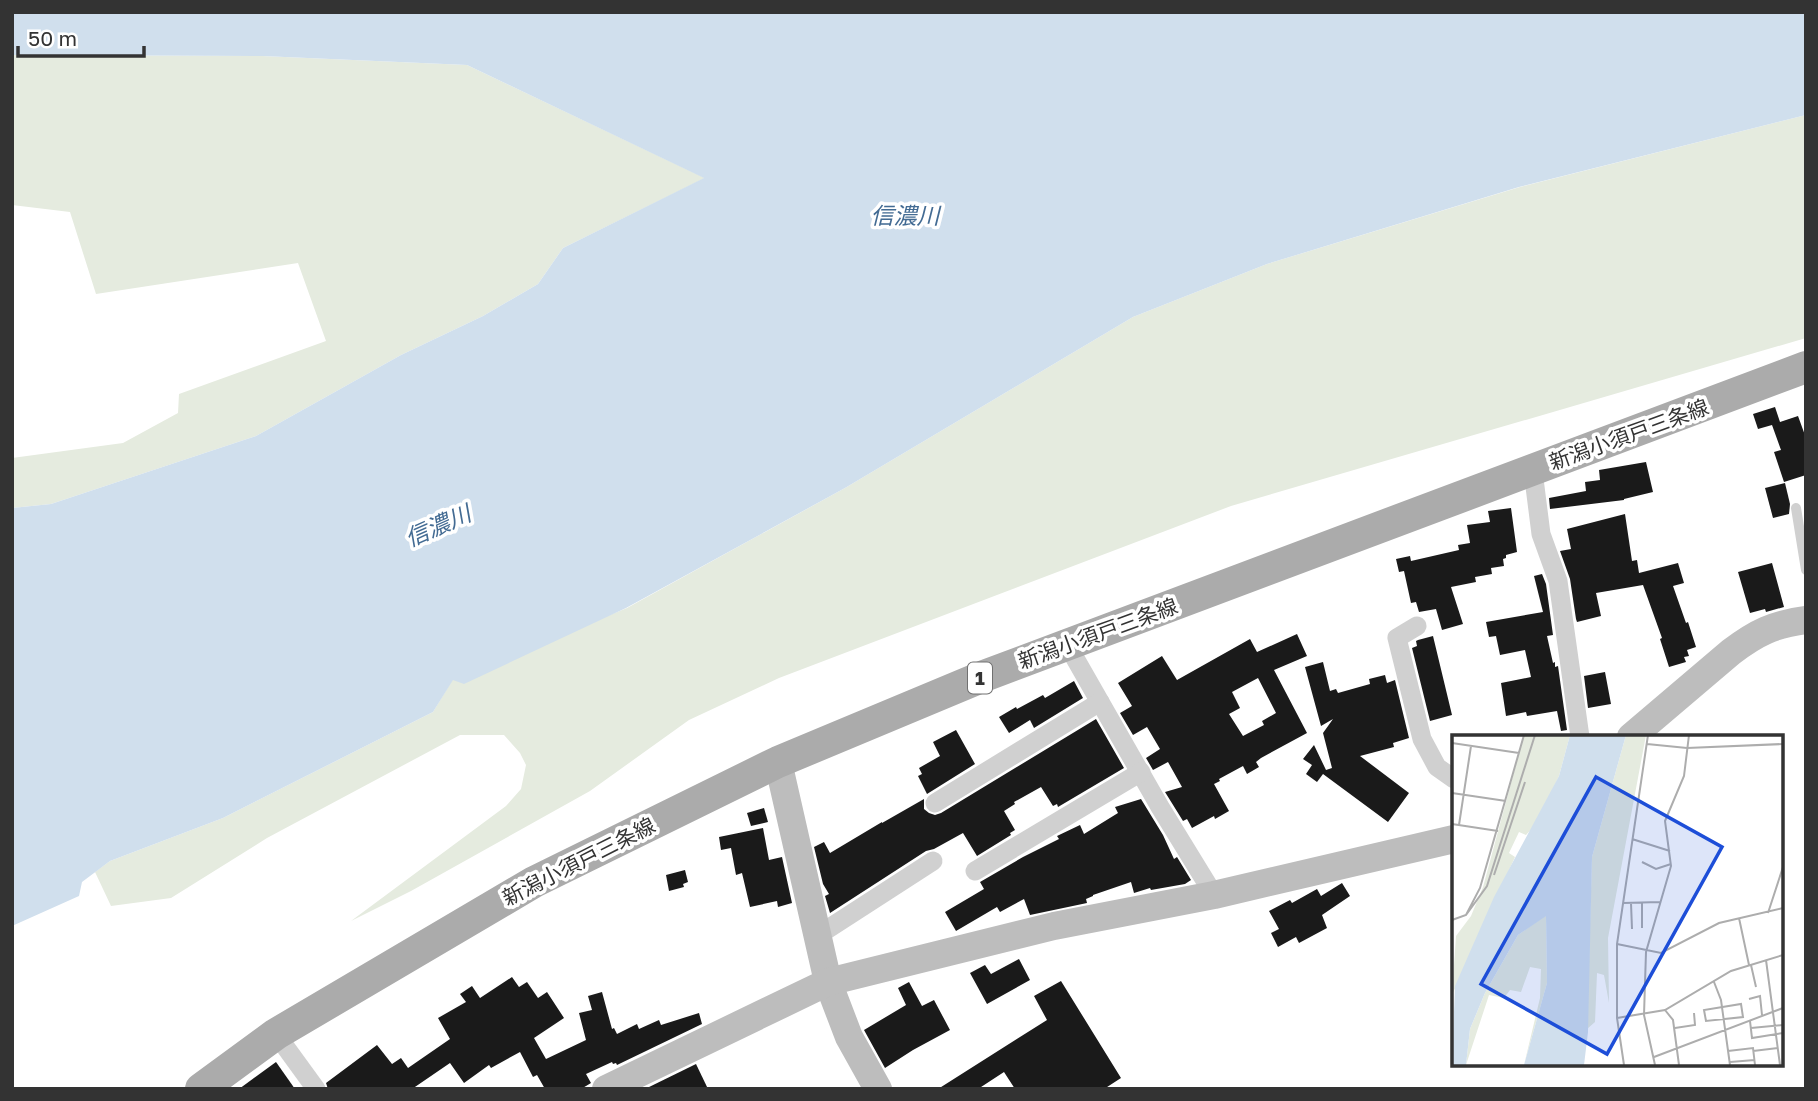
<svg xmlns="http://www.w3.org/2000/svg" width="1818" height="1101" viewBox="0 0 1818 1101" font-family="'Golos Text','Noto Sans JP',sans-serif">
<rect width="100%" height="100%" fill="#fff"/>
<g fill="#e5ebdf">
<path d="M12 55 262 56 467 65 705 178 563 248 538 284 483 316 401 355 256 436 51 504 12 508V458L123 443 178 413 179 394 326 341 298 263 96 294 70 212 12 205Z"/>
<path d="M1806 115V338L1231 506 779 678 689 720 590 791 411 891 351 921 506 806 521 789 526 765 520 753 504 735H460L267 838 171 898 111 906 95 872 110 861 223 818 433 712 453 679 627 608 845 488 1133 317 1267 264 1520 187Z"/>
</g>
<path fill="#d0dfed" d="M12 12H1806V115L1519 187 1267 264 1133 317 845 488 626 608 464 684 453 680 433 712 223 818 110 861 82 882 79 896 12 926V508L51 504 256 436 401 355 483 316 538 284 563 248 704 178 467 65 262 56 12 55Z"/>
<g fill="#1a1a1a" fill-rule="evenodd">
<path d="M1775 407 1780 422 1798 416 1806 438V475L1784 482 1774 452 1781 450 1772 425 1758 429 1753 414Z"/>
<path d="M1646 462 1653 492 1624 499V500L1550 509 1549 498 1586 491 1585 482 1600 480 1599 470Z"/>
<path d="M1785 483 1790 504 1789 514 1773 518 1765 488Z"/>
<path d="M1511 508 1517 552 1506 555V558L1503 559 1504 566 1491 568 1492 574 1475 577 1476 582 1451 587 1463 624 1442 630 1436 609 1419 612 1416 602 1411 603 1404 571 1399 572 1396 559 1410 556 1411 561 1459 550 1458 545 1470 543 1467 525 1490 522 1488 511Z"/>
<path d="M1625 514 1632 561 1637 560 1639 573 1678 563 1684 583 1673 586 1686 623 1688 622 1696 647 1687 650 1689 656 1684 657 1686 662 1669 667 1660 639 1662 638 1643 585 1596 593 1601 616 1577 622 1576 619 1570 579 1560 551 1571 549 1567 529Z"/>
<path d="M1772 563 1784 607 1766 612 1765 609 1750 613 1738 572Z"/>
<path d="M1542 574 1546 584 1553 635 1547 636 1553 663 1555 662V667L1558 666 1567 730 1561 731 1557 711 1527 716 1526 712 1506 716 1501 683 1531 677 1525 650 1500 655 1496 636 1489 637 1486 622 1543 612 1534 576Z"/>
<path d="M1297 634 1307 656 1274 670 1307 733 1261 758 1256 762 1259 767 1247 774 1243 766 1219 779 1220 781 1214 784 1229 811 1215 819 1214 816 1192 828 1187 819 1183 821 1165 792 1182 787 1168 762 1153 770 1146 758 1160 749 1147 727 1133 735 1120 713 1132 706 1118 683 1162 656 1177 680 1250 639 1257 652ZM1258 678 1276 713 1262 721 1264 725 1243 736 1229 714 1240 708 1232 692Z"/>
<path d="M1433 636 1452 715 1430 721 1412 648 1417 646 1416 641 1418 640Z"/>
<path d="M1323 662 1330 691 1336 689 1338 693 1370 684 1369 679 1385 675 1387 683 1395 680 1409 738 1393 743 1394 747 1360 756 1409 793 1388 822 1323 774 1317 782 1306 774 1312 765 1303 759 1314 745 1326 770 1332 768 1323 733 1333 719 1321 726 1305 667Z"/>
<path d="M1605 672 1611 704 1588 708 1584 676Z"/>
<path d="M1074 681 1083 698 1034 728 1030 720 1009 733 999 717 1016 707 1017 709 1043 695 1045 698Z"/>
<path d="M1096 719 1124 768 1058 807 1057 804 1053 806 1041 787 1014 802 1015 804 1004 811 1015 830 1010 833 1011 835 977 856 963 833 934 849 926 851 830 913 825 896 829 894 823 884 814 847 824 842 830 853 882 822V823L924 799V809L929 813 935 815 941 813Z"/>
<path d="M956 730 975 764 927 794 918 776 922 774 919 768 940 756 933 742Z"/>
<path d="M1141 799 1163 835 1174 859 1177 857 1191 880 1185 884 1151 890 1150 888 1134 893 1131 882 1093 895V896L1086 899 1087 903 1030 915 1024 899 1000 912 997 907 956 931 945 912 984 889 980 882 1023 857 1059 839 1057 836 1080 825 1084 834 1118 813 1115 807Z"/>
<path d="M764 808 768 822 751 826 747 813Z"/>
<path d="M763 828 769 860 782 857 792 903 778 907 777 901 750 907 742 873 736 875 731 848 721 850 719 837Z"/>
<path d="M685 870 688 882 683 884 684 887 669 891 666 875Z"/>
<path d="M1342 883 1350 896 1322 915 1327 928 1299 943 1296 937 1278 947 1271 933 1279 929 1269 911 1290 900 1292 903 1317 889 1321 896Z"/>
<path d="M1019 959 1030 980 987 1004 970 973 985 965 991 974Z"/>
<path d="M512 977 519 987 527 982 538 998 547 992 564 1018 534 1038 546 1059 586 1040 579 1013 592 1010 588 996 602 992 612 1029 614 1028 617 1034 637 1024 639 1029 659 1020 661 1025 699 1013 702 1024 617 1065 616 1063 613 1064 612 1062 586 1074 591 1083 581 1089H545L537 1075 533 1077 520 1052 491 1068 489 1065 464 1083 450 1063 412 1089H328L326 1083 377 1045 392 1064 401 1058 408 1068 450 1039 438 1018 466 1002 460 994 472 986 480 998Z"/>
<path d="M1061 981 1121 1078 1104 1089H1015L1004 1072 978 1089H938L1047 1020 1034 996Z"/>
<path d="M909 982 922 1006 934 1000 950 1030 913 1050 885 1068 864 1030 906 1005 898 988Z"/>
<path d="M276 1062 295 1089H239Z"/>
<path d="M696 1064 708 1089H645Z"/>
</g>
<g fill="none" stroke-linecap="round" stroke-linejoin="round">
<path stroke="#d0d0d0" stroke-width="10" d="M1796 508 1806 570"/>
<g stroke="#d0d0d0" stroke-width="19">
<path d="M1533 471 1541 534 1558 581 1580 737"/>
<path d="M1417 626 1397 638 1422 739 1437 767 1454 779"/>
<path d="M1068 646 1160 807 1214 895"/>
<path d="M935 803 1100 702"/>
<path d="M975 871 1141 772"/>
<path d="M817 936 933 861"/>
<path d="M276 1034 316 1089"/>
</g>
<g stroke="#bdbdbd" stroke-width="28">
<path d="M1631 737 1731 652C1756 633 1774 624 1806 620"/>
<path d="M778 762 828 982 849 1037 878 1089"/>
<path d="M606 1089 828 982 1054 926 1214 895 1454 839"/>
</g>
<path stroke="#ababab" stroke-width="32" d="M201 1089 276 1034 534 882 778 762 984 676 1806 367"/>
</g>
<g text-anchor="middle" stroke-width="7" stroke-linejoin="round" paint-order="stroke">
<rect fill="#fff" stroke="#707070" stroke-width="2" x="968" y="662.5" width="24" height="31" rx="5"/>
<g font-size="19" font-weight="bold" fill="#333">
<text x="980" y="685">1</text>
</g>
<g font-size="21" fill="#333" stroke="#fff">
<text transform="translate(1629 435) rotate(-20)" y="7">新潟小須戸三条線</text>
<text transform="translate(1098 634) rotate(-20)" y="7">新潟小須戸三条線</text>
<text transform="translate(579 862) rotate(-27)" y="7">新潟小須戸三条線</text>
</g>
<g font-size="23" font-style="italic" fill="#436b93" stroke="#fff">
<text x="905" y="224">信濃川</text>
<text transform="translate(438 526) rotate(-24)" y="8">信濃川</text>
</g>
</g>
<g transform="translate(1452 735)">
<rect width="331" height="331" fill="#fff"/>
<path d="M72 0H118L107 41 84 89 74 100 67 97 57 118 63 122 0 260 4 201 19 181 31 152ZM174 0H194L156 203 157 268 152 240 145 238 143 287 135 294 140 122ZM94 180 95 248 72 330 88 263 89 234 78 232 69 257 58 255 52 263 37 260 14 330 18 294 33 258 66 200Z" fill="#e5ebdf"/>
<path d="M118 0H174L140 122 136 297 132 330H72L95 248 94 181 66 200 33 258 18 294 14 330H0L3 251 42 162 107 41Z" fill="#d0dfed"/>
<path fill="none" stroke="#adadad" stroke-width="2" d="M0 8 67 18M195 9 235 13 331 9M0 58 54 66M0 89 46 96M7 90 19 11M180 104 218 116M190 127 204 134 219 129M42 140 73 47M171 168 208 167M179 168 180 194M190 168V193M316 178 331 132M14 180 35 151 83 0M287 183 297 230M0 185 14 180 28 153 72 0M165 209 209 218 267 188 331 173M314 225 328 330M299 230 304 252M262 247 269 265 278 330M297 264 308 261 310 280M289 269 291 282 254 286 252 275ZM213 275 221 285 227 330M165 283 213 275 279 236 331 220M298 286 300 303 331 298M223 293 243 290 242 278M299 293 331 290M276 316 301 313 303 330M301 316 326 313M202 322 331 273M278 327 303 325M172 330 165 283V209L196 0M203 330 192 280 194 217 219 131 213 86 232 41 237 0"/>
<path fill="#1d4ed8" fill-opacity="0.15" stroke="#1d4ed8" stroke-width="3.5" d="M144 42 270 112 155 319 29 249Z"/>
<rect width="331" height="331" fill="none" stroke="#333" stroke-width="3.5"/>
</g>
<rect width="1818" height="1101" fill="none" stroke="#333333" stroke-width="28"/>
<path d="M18 46v10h126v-10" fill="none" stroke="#333333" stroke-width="3.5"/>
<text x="28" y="46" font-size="21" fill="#333333" stroke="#ffffff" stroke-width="5" paint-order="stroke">50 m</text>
</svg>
